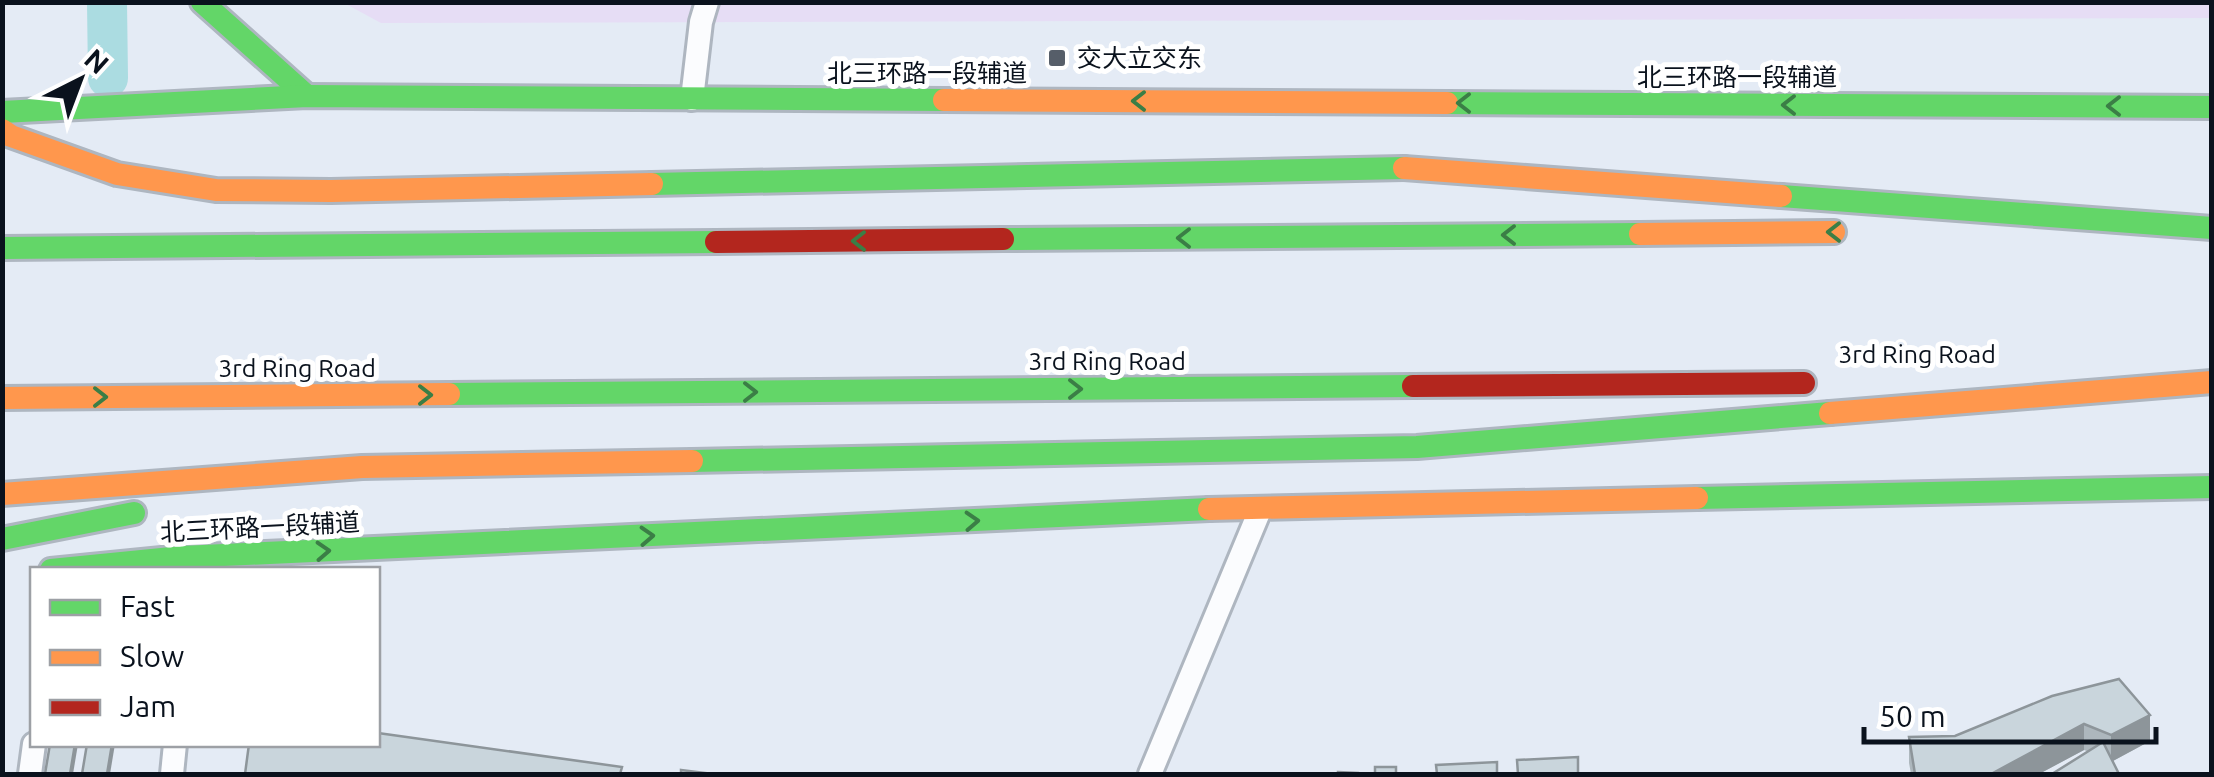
<svg xmlns="http://www.w3.org/2000/svg" width="2214" height="777" viewBox="0 0 2214 777" font-family="Ubuntu,'Noto Sans SC',sans-serif">
<rect width="100%" height="100%" fill="#e4ebf5"/>
<path fill="#e6ddf5" d="M2211 2 2212 18 381 23 344 3Z"/>
<g fill="none" stroke-linecap="round" stroke-linejoin="round">
<path stroke="#abdce1" stroke-width="40" d="M107 2 108 78"/>
<g stroke="#aeb6c0" stroke-width="28">
<g id="lane">
<path d="M692 99 701 22 707 2"/>
<path d="M30 774 34 744"/>
<path d="M172 774 175 744"/>
<path d="M1150 774 1260 510"/>
</g>
</g>
<g stroke="#aeb6c0" stroke-width="28">
<g id="fast">
<path d="M202 2 307 96"/>
<path d="M1447 103 2212 107"/>
<path d="M2 112 307 96 944 100"/>
<path d="M652 184 1404 168"/>
<path d="M1781 196 2212 228"/>
<path d="M1003 239 1640 234"/>
<path d="M2 248 716 242"/>
<path d="M449 394 1413 386"/>
<path d="M692 461 1417 447 1830 413"/>
<path d="M1697 498 2212 487"/>
<path d="M2 539 134 513"/>
<path d="M51 570 182 557 1209 509"/>
</g>
</g>
<g stroke="#aeb6c0" stroke-width="28">
<g id="slow">
<path d="M944 100 1447 103"/>
<path d="M2 130 11 136 117 174 216 190 331 191 652 184"/>
<path d="M1404 168 1781 196"/>
<path d="M1640 234 1834 232"/>
<path d="M2 398 449 394"/>
<path d="M1830 413 2212 382"/>
<path d="M2 494 362 467 692 461"/>
<path d="M1209 509 1697 498"/>
</g>
</g>
<g stroke="#aeb6c0" stroke-width="28">
<g id="jam">
<path d="M716 242 1003 239"/>
<path d="M1413 386 1804 383"/>
</g>
</g>
<use href="#lane" stroke="#fbfcfe" stroke-width="22"/>
<use href="#fast" stroke="#63d668" stroke-width="22"/>
<use href="#slow" stroke="#ff974d" stroke-width="22"/>
<use href="#jam" stroke="#b3261e" stroke-width="22"/>
</g>
<path fill="#adb7bd" d="M2052 696 2150 741 2113 761 2084 750 2039 774H1911L1909 763V737L1955 736Z"/>
<g fill="#8d959a">
<path d="M2150 715V741L2111 762V735Z"/>
<path d="M2084 724V750L2039 774H1991Z"/>
<path d="M75 744H78L73 774H70Z"/>
<path d="M112 744H115L110 774H107Z"/>
</g>
<g fill="#c9d5dc" stroke="#8d959a" stroke-width="2.5">
<path d="M2119 679 2150 715 2111 735 2084 724 1991 774H1915L1909 737 1955 736 2052 696Z"/>
<path d="M378 733 622 767 620 774H245L249 744H378Z"/>
<path d="M2103 742 2119 774H2052Z"/>
<path d="M50 744H75L70 774H45Z"/>
<path d="M87 744H112L107 774H82Z"/>
<path d="M1578 757V774H1518L1517 760Z"/>
<path d="M1497 762V774H1437L1436 765Z"/>
<rect x="1375" y="767" width="21" height="7"/>
<path d="M681 770 713 774H681Z"/>
<path d="M1338 772 1358 773V774H1338Z"/>
</g>
<defs><path id="oneway-chevron" d="M-2-3.5L2.5 0L-2 3.5" fill="none" stroke-width="1.6" stroke-linecap="round" stroke-linejoin="round" transform="scale(2.5)"/></defs>
<g stroke="#3b7e46">
<use href="#oneway-chevron" transform="translate(1139 101) rotate(-180)"/>
<use href="#oneway-chevron" transform="translate(1464 103) rotate(-180)"/>
<use href="#oneway-chevron" transform="translate(1789 105) rotate(-180)"/>
<use href="#oneway-chevron" transform="translate(2114 106) rotate(-180)"/>
<use href="#oneway-chevron" transform="translate(1834 232) rotate(180)"/>
<use href="#oneway-chevron" transform="translate(1509 235) rotate(180)"/>
<use href="#oneway-chevron" transform="translate(1184 238) rotate(180)"/>
<use href="#oneway-chevron" transform="translate(859 241) rotate(180)"/>
<use href="#oneway-chevron" transform="translate(1075 389)"/>
<use href="#oneway-chevron" transform="translate(750 392)"/>
<use href="#oneway-chevron" transform="translate(425 395)"/>
<use href="#oneway-chevron" transform="translate(100 397)"/>
<use href="#oneway-chevron" transform="translate(972 521) rotate(-3)"/>
<use href="#oneway-chevron" transform="translate(647 536) rotate(-3)"/>
<use href="#oneway-chevron" transform="translate(323 551) rotate(-3)"/>
</g>
<rect fill="#565e69" stroke="#fff" stroke-width="4" x="1047" y="48" width="20" height="20" rx="5"/>
<g text-anchor="middle" stroke-width="10" stroke-linejoin="round" paint-order="stroke">
<g font-size="25" fill="#0a121d" stroke="#fff" text-anchor="start">
<text x="1077" y="67">交大立交东</text>
</g>
<g font-size="25" fill="#0a121d" stroke="#fff">
<text x="927" y="82">北三环路一段辅道</text>
<text x="1737" y="86">北三环路一段辅道</text>
<text x="1917" y="363">3rd Ring Road</text>
<text x="1107" y="370">3rd Ring Road</text>
<text x="297" y="377">3rd Ring Road</text>
<text transform="translate(260 527) rotate(-3)" y="9">北三环路一段辅道</text>
</g>
</g>
<rect width="2214" height="777" fill="none" stroke="#0a121d" stroke-width="10"/>
<rect x="30" y="567" width="350" height="180" fill="#ffffff" stroke="#9da0a5" stroke-width="2.5"/>
<rect x="50" y="600" width="50" height="15" fill="#63d668" stroke="#9da0a5" stroke-width="2.5"/>
<text x="120" y="617" font-size="30" fill="#0a121d">Fast</text>
<rect x="50" y="650" width="50" height="15" fill="#ff974d" stroke="#9da0a5" stroke-width="2.5"/>
<text x="120" y="667" font-size="30" fill="#0a121d">Slow</text>
<rect x="50" y="700" width="50" height="15" fill="#b3261e" stroke="#9da0a5" stroke-width="2.5"/>
<text x="120" y="717" font-size="30" fill="#0a121d">Jam</text>
<g transform="translate(80 80) rotate(42)" stroke="#ffffff" stroke-width="8" paint-order="stroke">
<path d="M0-8L18 38L0 25L-18 38Z" fill="#0a121d"/>
<text y="-15" font-size="28" font-weight="bold" text-anchor="middle" fill="#0a121d">N</text>
</g>
<path d="M1864 727v15h292v-15" fill="none" stroke="#0a121d" stroke-width="5"/>
<text x="1879" y="727" font-size="30" fill="#0a121d" stroke="#ffffff" stroke-width="8" paint-order="stroke">50 m</text>
</svg>
